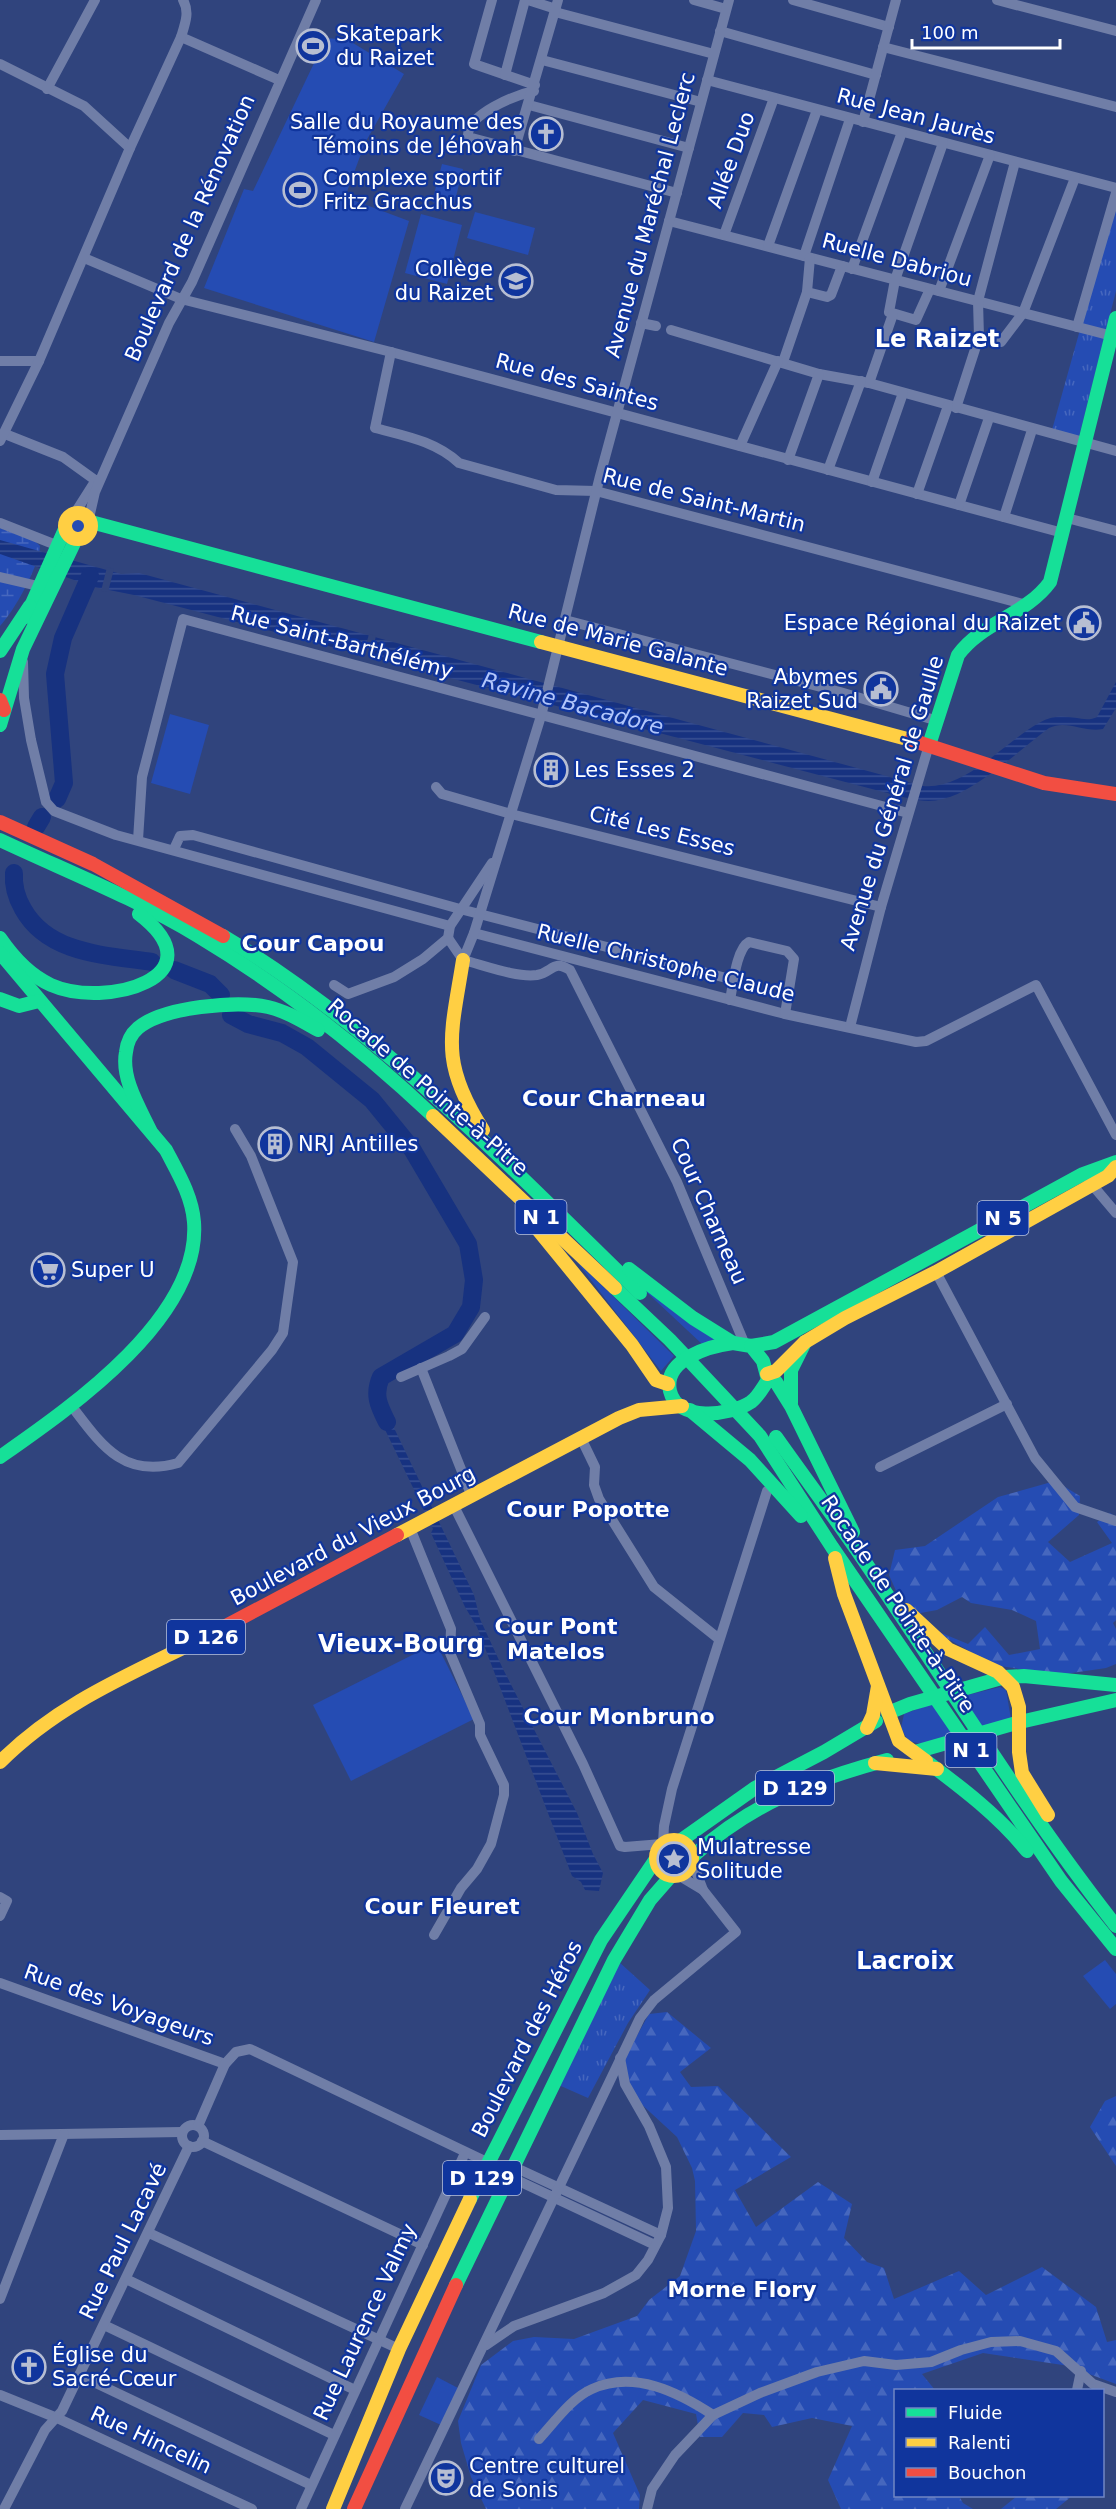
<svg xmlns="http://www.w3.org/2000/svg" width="1116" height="2509" viewBox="0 0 1116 2509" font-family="'DejaVu Sans',sans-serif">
<defs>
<pattern id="forest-firs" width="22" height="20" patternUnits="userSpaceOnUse" patternTransform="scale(1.5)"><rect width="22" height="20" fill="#254cb3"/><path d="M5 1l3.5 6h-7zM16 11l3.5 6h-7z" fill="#4667be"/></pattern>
<pattern id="wetland-marsh" width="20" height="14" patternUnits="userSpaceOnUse" patternTransform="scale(1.5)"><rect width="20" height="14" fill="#254cb3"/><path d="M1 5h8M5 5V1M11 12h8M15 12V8" fill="none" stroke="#4667be"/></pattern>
<pattern id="park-tufts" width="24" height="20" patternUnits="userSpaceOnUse" patternTransform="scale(1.5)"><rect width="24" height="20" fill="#254cb3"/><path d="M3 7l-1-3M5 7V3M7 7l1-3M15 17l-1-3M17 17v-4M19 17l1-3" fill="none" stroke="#4667be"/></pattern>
<pattern id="water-rules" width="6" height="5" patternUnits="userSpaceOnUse" patternTransform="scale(1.5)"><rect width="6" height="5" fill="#173280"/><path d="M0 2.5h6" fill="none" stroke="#3a5193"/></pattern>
</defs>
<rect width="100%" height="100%" fill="#30447d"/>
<g fill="#254cb3">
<path d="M326 38 348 40 404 74 365 143 345 197 409 221 374 342 204 288 244 189 253 191Z"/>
<path d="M442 164 463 169 453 208 432 202Z"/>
<path d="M475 212 535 228 528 255 467 238Z"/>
<path d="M421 214 462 225 447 284 405 273Z"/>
<circle cx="77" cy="526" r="7"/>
<path d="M170 714 209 725 190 794 151 783Z"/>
<path d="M574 1258 674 1356 661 1371Z"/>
<path d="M625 1272 720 1338 702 1344Z"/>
<path d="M436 1643 474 1719 351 1781 313 1705Z"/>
<path d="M1000 1687 1006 1690 1011 1719 979 1728 959 1697Z"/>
<path d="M934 1703 955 1735 926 1745 908 1741 901 1728 904 1714Z"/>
<path d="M1105 1960 1116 1974V2004L1110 2009 1083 1976Z"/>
<path d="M437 2377 458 2388 441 2425 419 2415Z"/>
</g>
<g fill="url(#forest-firs)">
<path d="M1055 1481 1080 1496 1079 1515 1048 1542 1070 1562 1112 1543 1097 1522 1110 1513 1116 1517V1620L1113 1623 1116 1629V1664L1106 1668 1058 1675 994 1665 927 1627 968 1644 985 1627 1009 1655 1040 1649 1036 1621 1012 1610 971 1603 962 1597 937 1610 915 1614 897 1593 889 1575 895 1550 925 1546 998 1497Z"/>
<path d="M667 2012 711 2048 680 2072 691 2087 718 2086 791 2157 735 2190 756 2227 818 2182 852 2204 844 2238 867 2262 884 2268 894 2299 959 2271 986 2295 1042 2267 1096 2307 1107 2342 1116 2340V2384L1081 2371 1076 2367 983 2353 922 2374 935 2390H896V2496H959L963 2503 973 2509H841L828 2480 852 2426 812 2418 772 2427 764 2415 743 2413 722 2437H700L696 2414 643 2400 613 2433 640 2495 639 2509H486L471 2477 461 2443 458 2421 481 2365 513 2341 534 2337 574 2339 637 2316 649 2300 680 2276 696 2231 695 2181 692 2168 677 2137 638 2101 627 2077 624 2059 649 2014Z"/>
<path d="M1116 2096V2166L1090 2127 1105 2101Z"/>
<path d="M1017 2496H1072L1056 2509H1001Z"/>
</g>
<path fill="url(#wetland-marsh)" d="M0 528 35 541 40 546C39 567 14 611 0 626Z"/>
<g fill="url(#park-tufts)">
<path d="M1116 201V291L1079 437 1052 430Z"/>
<path d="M619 1962 650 1990 628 2023 588 2098 554 2083Z"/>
</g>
<g fill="url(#water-rules)">
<path d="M0 540 121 574 139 573 923 786C965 790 1003 743 1039 723 1065 708 1082 725 1097 717L1116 682V708L1103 729C1084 733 1067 719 1049 728 1022 748 975 792 943 799 932 802 922 801 910 799L134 595 94 587 0 554Z"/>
<path d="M376 1401 384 1407 474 1595 480 1619 503 1669 577 1813 593 1854 603 1873 599 1891 585 1890 581 1882 572 1876 477 1627 465 1607 431 1533 433 1529 376 1411Z"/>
</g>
<g fill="#30447d">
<path d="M107 567 114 569 108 592 101 591Z"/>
<path d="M369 634 376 636 370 661 362 659Z"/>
</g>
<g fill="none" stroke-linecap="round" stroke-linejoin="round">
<g stroke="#173280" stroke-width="18">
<path d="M57 799 64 783 55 674 63 638 90 576"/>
<path d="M36 827 42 817"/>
<path d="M14 873C13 886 16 897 23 909 48 954 105 955 152 962"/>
<path d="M174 970 210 984 221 995"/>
<path d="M231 1015 248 1024 282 1033 307 1047 372 1100 412 1149 468 1244 474 1280 471 1307 455 1334 381 1377C373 1395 379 1406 387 1422"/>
</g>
<g stroke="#707ea7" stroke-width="10">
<path d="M492 0 474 64 535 85"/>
<path d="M528 0 556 9"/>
<path d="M694 0 726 9"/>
<path d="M793 0 889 27"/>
<path d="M997 0 1116 31"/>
<path d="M555 12 714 54"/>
<path d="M720 31 876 75"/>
<path d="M181 37 279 80"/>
<path d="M883 47 1116 107"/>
<path d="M542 60 701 102"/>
<path d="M0 64 84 106 130 148"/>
<path d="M505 75 525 0"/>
<path d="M707 80 1116 188"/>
<path d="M47 89 95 0"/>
<path d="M534 91C516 95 466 114 468 137L677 193"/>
<path d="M529 105 689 148"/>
<path d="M863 122 896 0"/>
<path d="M514 151 558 0"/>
<path d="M669 221 1116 337"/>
<path d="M724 235 774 98"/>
<path d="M768 246 817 110"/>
<path d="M804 256 850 119"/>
<path d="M84 258 181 299 391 352 1063 533"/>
<path d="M852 269 902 132"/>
<path d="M930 289 916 320 889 312 895 280 943 143"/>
<path d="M939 291 990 155"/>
<path d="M807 292 827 297 831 295 842 266"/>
<path d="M641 323 656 326"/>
<path d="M1077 327 1116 193"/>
<path d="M671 330 819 374 869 383 1116 451"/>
<path d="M979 337 1001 342 1023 313 1075 178"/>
<path d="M391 352 375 428C405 436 435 441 459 463L556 490 596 491 1027 605"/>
<path d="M0 361H39"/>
<path d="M783 362 807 292 810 258"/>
<path d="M869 383 893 314"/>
<path d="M956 408 979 337 978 301 1015 162"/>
<path d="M5 434 63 457 95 480"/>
<path d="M0 441 39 361 130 148 181 37C185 24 190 12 183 0"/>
<path d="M740 446 778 361"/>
<path d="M788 460 819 374"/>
<path d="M828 470 861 381"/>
<path d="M872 482 903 393"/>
<path d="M917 494 948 406"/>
<path d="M959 505 989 418"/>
<path d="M75 513 96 480"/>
<path d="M1004 517 1032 430"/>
<path d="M89 518 95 492 169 323 192 282 316 0"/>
<path d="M1067 518 1116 531"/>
<path d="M0 523 56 545"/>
<path d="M0 577 38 586"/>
<path d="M565 620 840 692 938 721"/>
<path d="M23 662 24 698 31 740 46 802 54 811 116 835 450 926"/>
<path d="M436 787 442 794 511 814 881 907"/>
<path d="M138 840 142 777 183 619 908 813"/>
<path d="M174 849 180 836 193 835 460 909 734 980"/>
<path d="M474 933 785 1014 916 1042 926 1041 1036 985 1116 1135"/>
<path d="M448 938 463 960"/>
<path d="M463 960 474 933 541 716 600 476 729 0"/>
<path d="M463 960C483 965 517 978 537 975 553 972 553 959 570 970L677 1182 745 1345"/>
<path d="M334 985 348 994 394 977 423 959 448 938 450 926 492 863"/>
<path d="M730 1000C733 986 736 949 749 942L787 951 794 959 785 1014"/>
<path d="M850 1027 881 907 929 745"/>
<path d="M1089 1181 1116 1213"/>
<path d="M936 1272 1035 1458 1075 1507 1116 1521"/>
<path d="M421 1368 472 1497"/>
<path d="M401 1377 449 1356 462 1349 485 1317"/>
<path d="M70 1404C100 1443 122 1479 178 1463L272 1350 283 1333 293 1262 251 1156 235 1129"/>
<path d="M581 1438 595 1467 594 1485 599 1499 654 1587 719 1639"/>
<path d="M880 1467 1007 1404"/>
<path d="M454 1506 583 1764 620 1846 625 1847 662 1844"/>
<path d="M410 1528 451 1629 450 1653 480 1724V1735L504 1785V1795L491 1844 477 1869 461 1888 434 1935"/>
<path d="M663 1843 664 1826 672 1789 767 1491"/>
<path d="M692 1861 703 1890"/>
<path d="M0 1897 7 1901 0 1916"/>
<path d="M0 1983 225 2064"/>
<circle cx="193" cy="2136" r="11"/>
<path d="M198 2126 225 2064 236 2052 250 2049 489 2163"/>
<path d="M0 2135 182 2132"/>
<path d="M202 2141 423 2245"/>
<path d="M512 2166 661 2235"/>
<path d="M508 2176 655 2245"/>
<path d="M149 2233 399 2349"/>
<path d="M126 2279 355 2390"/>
<path d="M0 2299 64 2134"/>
<path d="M104 2325 334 2435"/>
<path d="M486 2345 514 2326 604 2293 636 2275 648 2260 661 2235 668 2208 666 2167 649 2126 625 2084 620 2058"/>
<path d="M79 2375 311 2485"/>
<path d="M1077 2390 1081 2371"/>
<path d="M0 2395 57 2418 252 2509"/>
<path d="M539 2439C554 2423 571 2398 592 2389 634 2370 678 2392 713 2415"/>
<path d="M4 2509 45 2430 62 2411 189 2146"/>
<path d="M301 2509 465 2153"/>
<path d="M405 2509 640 2018 654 2000 736 1932 703 1890 678 1875"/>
<path d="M647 2509 652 2489 675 2455 713 2415 760 2393 817 2372 864 2361 896 2365 931 2362 961 2350 991 2342 1020 2341 1056 2351 1093 2384 1116 2392"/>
</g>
<g stroke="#16e098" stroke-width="14">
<path d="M91 522 541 642"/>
<path d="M26 617 65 529"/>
<path d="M0 651 30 606"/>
<path d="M0 725 23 649 76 539"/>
<path d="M929 745 958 655C982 622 1026 615 1050 582L1116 318"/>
<path d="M0 840C66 871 135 898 198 936 283 987 361 1048 433 1116"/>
<path d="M223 936C381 1031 509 1166 640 1293"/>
<path d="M0 938C13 957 29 975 51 985 105 1009 221 977 139 914"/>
<path d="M0 953 166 1150C178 1173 192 1196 194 1222 201 1318 70 1408 0 1457"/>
<path d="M0 999 19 1006 39 1001"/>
<path d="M150 1130C139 1107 121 1078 126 1052 127 1043 131 1034 138 1028 163 1007 237 1000 268 1007 286 1011 302 1021 318 1030"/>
<path d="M629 1269 693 1318 733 1343"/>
<path d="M615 1288 670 1340 760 1436 832 1547 1061 1881 1116 1949"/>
<path d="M733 1343 751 1346 763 1361 768 1380C763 1387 758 1397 751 1402 730 1416 677 1422 670 1391 663 1359 710 1346 733 1343Z"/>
<path d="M751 1346 774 1342 1083 1174 1116 1162"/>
<path d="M768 1380 776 1382 791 1406 853 1532"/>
<path d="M791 1403V1370L805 1342"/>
<path d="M690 1410 750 1460 801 1516"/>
<path d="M776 1437C805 1478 835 1518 863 1559 947 1682 1024 1809 1116 1926"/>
<path d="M888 1713 910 1704 1005 1677 1024 1676 1116 1685"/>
<path d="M915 1752 1020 1722 1116 1700"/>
<path d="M926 1761C962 1788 999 1816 1027 1851"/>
<path d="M680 1841 755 1788 824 1752 876 1721"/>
<path d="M692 1857C750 1804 812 1780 887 1760"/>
<path d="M470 2199 601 1940 656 1859"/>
<path d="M456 2285 614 1960 650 1900 671 1876"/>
</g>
<g stroke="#ffcf43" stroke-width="14">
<circle cx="78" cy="526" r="13"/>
<path d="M541 642 911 740"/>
<path d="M463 960C451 1036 439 1061 483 1130"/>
<path d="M433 1116 615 1288"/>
<path d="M535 1226 632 1345 656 1380 668 1384"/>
<path d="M767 1374 776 1371 805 1342 845 1318 936 1272 1108 1176 1116 1167"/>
<path d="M397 1535 619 1418 639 1410 682 1406"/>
<path d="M835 1558 844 1594 899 1741 926 1761"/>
<path d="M906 1610 948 1649 998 1672 1013 1687 1019 1707V1752L1022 1773 1048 1815"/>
<path d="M867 1728 873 1715 878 1686"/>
<path d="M0 1762C61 1701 134 1673 209 1635"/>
<path d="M875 1763 937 1769"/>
<circle cx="674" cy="1858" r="18"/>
<path d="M333 2509 399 2349 470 2199"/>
</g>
<g stroke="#f24e42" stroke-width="14">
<path d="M0 700 4 710"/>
<path d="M911 740 1044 783 1116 794"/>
<path d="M0 822 93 864 223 936"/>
<path d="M209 1635 397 1535"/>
<path d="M354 2509 456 2285"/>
</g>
</g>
<defs>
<g id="stadium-ring" transform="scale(1.725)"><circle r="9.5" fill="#10359d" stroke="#b7bed2" stroke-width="1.5"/><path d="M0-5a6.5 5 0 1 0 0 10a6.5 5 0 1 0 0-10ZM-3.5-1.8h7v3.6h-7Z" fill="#b7bed2"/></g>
<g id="church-ring" transform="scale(1.725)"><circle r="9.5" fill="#10359d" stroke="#b7bed2" stroke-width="1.5"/><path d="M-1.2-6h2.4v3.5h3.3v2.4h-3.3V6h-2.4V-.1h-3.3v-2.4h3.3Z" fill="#b7bed2"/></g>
<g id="school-ring" transform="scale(1.725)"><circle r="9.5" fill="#10359d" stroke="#b7bed2" stroke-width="1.5"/><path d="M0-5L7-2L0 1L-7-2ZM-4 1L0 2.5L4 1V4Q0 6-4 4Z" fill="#b7bed2"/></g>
<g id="civic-ring" transform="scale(1.725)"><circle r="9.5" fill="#10359d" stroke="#b7bed2" stroke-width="1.5"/><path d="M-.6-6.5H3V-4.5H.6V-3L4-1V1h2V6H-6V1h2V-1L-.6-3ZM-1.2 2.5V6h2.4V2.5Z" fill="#b7bed2"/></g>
<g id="building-ring" transform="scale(1.725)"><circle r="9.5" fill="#10359d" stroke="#b7bed2" stroke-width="1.5"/><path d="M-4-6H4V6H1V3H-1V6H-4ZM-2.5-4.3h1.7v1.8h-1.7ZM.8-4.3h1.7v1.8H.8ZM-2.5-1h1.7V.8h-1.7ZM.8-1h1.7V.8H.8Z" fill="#b7bed2"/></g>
<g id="supermarket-ring" transform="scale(1.725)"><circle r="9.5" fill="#10359d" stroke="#b7bed2" stroke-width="1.5"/><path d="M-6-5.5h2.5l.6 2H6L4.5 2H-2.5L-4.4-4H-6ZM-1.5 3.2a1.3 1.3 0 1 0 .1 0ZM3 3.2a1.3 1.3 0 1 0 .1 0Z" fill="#b7bed2"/></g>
<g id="sight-ring" transform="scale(1.725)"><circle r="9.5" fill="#10359d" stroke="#b7bed2" stroke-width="1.5"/><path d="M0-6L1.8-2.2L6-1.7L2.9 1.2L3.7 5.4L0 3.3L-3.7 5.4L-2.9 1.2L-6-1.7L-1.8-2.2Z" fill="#b7bed2"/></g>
<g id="theatre-ring" transform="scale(1.725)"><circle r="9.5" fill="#10359d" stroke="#b7bed2" stroke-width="1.5"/><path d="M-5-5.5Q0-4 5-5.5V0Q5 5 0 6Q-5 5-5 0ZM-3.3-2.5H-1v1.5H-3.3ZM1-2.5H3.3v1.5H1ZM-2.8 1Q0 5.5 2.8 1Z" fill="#b7bed2"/></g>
</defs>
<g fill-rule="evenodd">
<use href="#stadium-ring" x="313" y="46"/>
<use href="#church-ring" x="546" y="134"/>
<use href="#stadium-ring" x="300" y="190"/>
<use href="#school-ring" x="516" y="281"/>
<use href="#civic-ring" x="1084" y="623"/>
<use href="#civic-ring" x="881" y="689"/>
<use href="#building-ring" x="551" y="770"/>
<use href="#building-ring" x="275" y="1144"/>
<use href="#supermarket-ring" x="48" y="1270"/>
<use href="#sight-ring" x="674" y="1859"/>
<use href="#church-ring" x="29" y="2367"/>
<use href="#theatre-ring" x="446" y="2478"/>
</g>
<g text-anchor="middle" stroke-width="4.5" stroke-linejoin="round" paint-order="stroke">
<g fill="#10359d" stroke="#b7c2e2" stroke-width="1.5">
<rect x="515.5" y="1200" width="51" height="34" rx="4.5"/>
<rect x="977.5" y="1201" width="51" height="34" rx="4.5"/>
<rect x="167" y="1620" width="78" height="34" rx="4.5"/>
<rect x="945.5" y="1733" width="51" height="34" rx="4.5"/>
<rect x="756" y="1771" width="78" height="34" rx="4.5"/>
<rect x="443" y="2161" width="78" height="34" rx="4.5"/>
</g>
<g font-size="20" font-weight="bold" fill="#fff">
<text x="541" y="1224">N 1</text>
<text x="1003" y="1225">N 5</text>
<text x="206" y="1644">D 126</text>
<text x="971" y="1757">N 1</text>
<text x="795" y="1795">D 129</text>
<text x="482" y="2185">D 129</text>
</g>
<g font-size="21" fill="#fff" stroke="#10359d" text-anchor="start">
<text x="336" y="41">Skatepark<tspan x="336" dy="24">du Raizet</tspan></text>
<text x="523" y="129" text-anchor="end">Salle du Royaume des<tspan x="523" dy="24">Témoins de Jéhovah</tspan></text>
<text x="323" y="185">Complexe sportif<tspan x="323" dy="24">Fritz Gracchus</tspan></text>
<text x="493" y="276" text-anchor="end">Collège<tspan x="493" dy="24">du Raizet</tspan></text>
<text x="1061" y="630" text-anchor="end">Espace Régional du Raizet</text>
<text x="858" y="684" text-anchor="end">Abymes<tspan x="858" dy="24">Raizet Sud</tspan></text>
<text x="574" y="777">Les Esses 2</text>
<text x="298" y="1151">NRJ Antilles</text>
<text x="71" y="1277">Super U</text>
<text x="697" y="1854">Mulatresse<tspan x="697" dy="24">Solitude</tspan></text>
<text x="52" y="2362">Église du<tspan x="52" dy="24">Sacré-Cœur</tspan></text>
<text x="469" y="2473">Centre culturel<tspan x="469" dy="24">de Sonis</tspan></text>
</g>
<g font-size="21" fill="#fff" stroke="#10359d">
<text transform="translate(916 116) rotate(15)" y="7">Rue Jean Jaurès</text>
<text transform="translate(731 160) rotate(-70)" y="7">Allée Duo</text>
<text transform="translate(650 215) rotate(-75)" y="7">Avenue du Maréchal Leclerc</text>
<text transform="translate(190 228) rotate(-66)" y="7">Boulevard de la Rénovation</text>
<text transform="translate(897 260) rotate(15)" y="7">Ruelle Dabriou</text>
<text transform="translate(577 382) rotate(15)" y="7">Rue des Saintes</text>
<text transform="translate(704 500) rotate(14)" y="7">Rue de Saint-Martin</text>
<text transform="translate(618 640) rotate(15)" y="7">Rue de Marie Galante</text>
<text transform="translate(342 642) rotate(15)" y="7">Rue Saint-Barthélémy</text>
<text transform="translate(892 803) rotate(-73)" y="7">Avenue du Général de Gaulle</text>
<text transform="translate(662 831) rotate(14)" y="7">Cité Les Esses</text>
<text transform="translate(666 963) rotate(14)" y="7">Ruelle Christophe Claude</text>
<text transform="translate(428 1087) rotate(41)" y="7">Rocade de Pointe-à-Pitre</text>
<text transform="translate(709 1211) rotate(66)" y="7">Cour Charneau</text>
<text transform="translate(353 1536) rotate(-28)" y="7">Boulevard du Vieux Bourg</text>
<text transform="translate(898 1604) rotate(56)" y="7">Rocade de Pointe-à-Pitre</text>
<text transform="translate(119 2005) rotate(20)" y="7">Rue des Voyageurs</text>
<text transform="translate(527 2039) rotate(-63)" y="7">Boulevard des Héros</text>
<text transform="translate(123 2241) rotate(-64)" y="7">Rue Paul Lacavé</text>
<text transform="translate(365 2322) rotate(-65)" y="7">Rue Laurence Valmy</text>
<text transform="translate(151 2440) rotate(25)" y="7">Rue Hincelin</text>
</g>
<g font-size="22" font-style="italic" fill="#b2c6fb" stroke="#10359d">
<text transform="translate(573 703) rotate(15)" y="8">Ravine Bacadore</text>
</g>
<g font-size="22" font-weight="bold" fill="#fff" stroke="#10359d">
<text x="313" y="951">Cour Capou</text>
<text x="614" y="1106">Cour Charneau</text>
<text x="588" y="1517">Cour Popotte</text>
<text x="556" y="1634">Cour Pont<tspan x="556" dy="25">Matelos</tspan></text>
<text x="619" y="1724">Cour Monbruno</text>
<text x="442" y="1914">Cour Fleuret</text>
<text x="742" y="2297">Morne Flory</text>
</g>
<g font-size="24" font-weight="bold" fill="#fff" stroke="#10359d">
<text x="937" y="347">Le Raizet</text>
<text x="401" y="1652">Vieux-Bourg</text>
<text x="905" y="1969">Lacroix</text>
</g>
</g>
<rect x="894" y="2389" width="210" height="108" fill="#10359d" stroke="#7086c4" stroke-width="1.5"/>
<rect x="906" y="2408" width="30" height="9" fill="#16e098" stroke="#7086c4" stroke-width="1.5"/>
<text x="948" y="2419" font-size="18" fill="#ffffff">Fluide</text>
<rect x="906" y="2438" width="30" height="9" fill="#ffcf43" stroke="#7086c4" stroke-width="1.5"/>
<text x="948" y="2449" font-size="18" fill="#ffffff">Ralenti</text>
<rect x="906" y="2468" width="30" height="9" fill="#f24e42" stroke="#7086c4" stroke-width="1.5"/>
<text x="948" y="2479" font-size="18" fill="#ffffff">Bouchon</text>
<path d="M912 39v9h148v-9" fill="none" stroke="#ffffff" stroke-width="3"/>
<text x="921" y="39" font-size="18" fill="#ffffff" stroke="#10359d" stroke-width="4.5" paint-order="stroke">100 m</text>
</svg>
